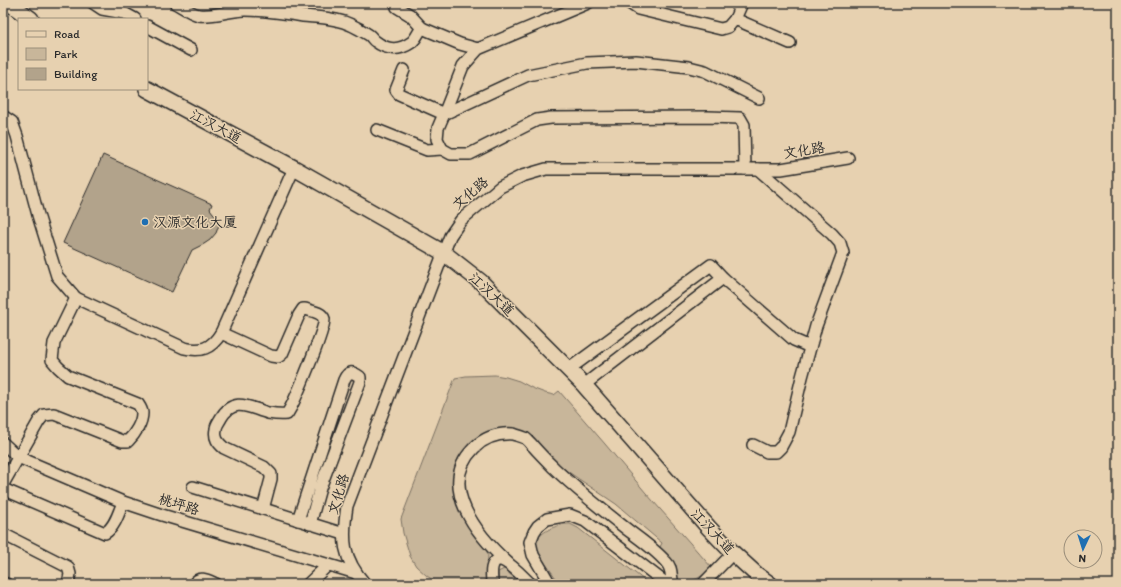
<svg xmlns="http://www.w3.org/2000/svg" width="1121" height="587" viewBox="0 0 1121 587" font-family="Itim,'LXGW WenKai TC',sans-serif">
<rect width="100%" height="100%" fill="#e7d1b0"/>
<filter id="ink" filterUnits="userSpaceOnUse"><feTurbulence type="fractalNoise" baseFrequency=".025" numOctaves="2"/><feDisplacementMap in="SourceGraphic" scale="8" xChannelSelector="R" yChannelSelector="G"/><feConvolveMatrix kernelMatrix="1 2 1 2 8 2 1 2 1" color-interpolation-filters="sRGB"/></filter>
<g filter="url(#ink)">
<g fill="#c8b69a" stroke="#7a7062">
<path d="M495 375 506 377 519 381 532 388 545 393 554 395 559 391 605 444 646 493 712 568C703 575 689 587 677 580L676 565 659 549 662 543 616 504 567 471 549 456 539 443 527 433 492 431 484 433 469 445 457 462 453 479 456 496 460 509 470 529 485 547 488 554 487 584H439L427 576 416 566 410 556 403 533 401 519 455 378 466 376Z"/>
<path d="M565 524H570L578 528 649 584H560C555 576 537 554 536 546 536 533 554 526 565 524Z"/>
<path d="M504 569 521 584H499L498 572Z"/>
</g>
<path fill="#b2a38b" stroke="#2b2b2b" d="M103 155 212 204 210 209 217 218 219 225 216 233 210 240 204 244 192 250 172 292 63 243Z"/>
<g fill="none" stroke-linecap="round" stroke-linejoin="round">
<g stroke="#2b2b2b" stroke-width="14">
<g id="minor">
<path d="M93 3 102 9 124 13 135 19"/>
<path d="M175 3C181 6 192 14 199 15 214 17 230 10 245 10 264 10 284 13 303 16 313 17 325 17 336 20 347 22 360 29 369 35 372 37 373 40 375 41 388 51 399 51 412 42 417 38 418 32 422 28L460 44 478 49"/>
<path d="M397 3V7L410 15 422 28"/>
<path d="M588 3 478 49 463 66 444 114 438 128 437 139 442 149 451 154H470L537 120 551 118 708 117 740 118 744 125 745 169"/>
<path d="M629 3 638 9 721 29 728 27 735 19 742 3"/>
<path d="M735 19 790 43"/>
<path d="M147 26 191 50"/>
<path d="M404 70 396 90 399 94 444 114 528 75 587 63 636 61 689 67 705 71 759 98"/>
<path d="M3 116 12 122 17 136 38 215 57 276 76 298 184 348C201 352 211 349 221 333L294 168"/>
<path d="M377 130 427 150 442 149"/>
<path d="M221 333 271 356 278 357 282 354 299 315 303 309H305C311 311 322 312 324 319 326 327 297 395 291 407L287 414C280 415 274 414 268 413 250 408 234 396 221 418 219 422 216 425 216 429 214 438 218 443 224 448L264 467 271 474V479L263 509"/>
<path d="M569 369 711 265 723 278 794 340 810 347"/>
<path d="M584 385 723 278"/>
<path d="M3 443 18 457 123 502 162 515 356 573"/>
<path d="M753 445 767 452H776L781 447 789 432 802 377 816 326 843 253 840 243 832 234 758 169"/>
<path d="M3 484 39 421 44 415 54 414 122 441H128C135 434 142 423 142 413 142 410 140 407 138 404L68 376 58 367 52 360 54 343 76 298"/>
<path d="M193 487 344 534"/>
<path d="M3 489 105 533C115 527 119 512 123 502"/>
<path d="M298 520 344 380C348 371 352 371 360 377V382L320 488 310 524"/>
<path d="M3 534 68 567 70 574 68 584"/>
<path d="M508 563C478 536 436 486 474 448 485 437 498 433 513 434 516 435 521 436 525 438 528 440 531 444 533 446 540 454 547 461 554 468 576 489 600 508 624 527 638 538 654 548 666 562 673 569 670 575 673 584"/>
<path d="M3 583 6 584"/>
<path d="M194 584C199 575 209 581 216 584"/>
<path d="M308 584 328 565"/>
<path d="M365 584C342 558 342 539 347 506L450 236 461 220 500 187 522 176 546 169H781L848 158"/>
<path d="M492 584C492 579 491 573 492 568 497 545 524 579 531 584"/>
<path d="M550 584 533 555 530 542 534 532 538 526 547 519 570 515 585 521 667 584"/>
<path d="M703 584 733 553"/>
</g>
</g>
<g stroke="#2b2b2b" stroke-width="18">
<g id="secondary">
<path d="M9 3 31 19"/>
<path d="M147 89 294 168 444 253 481 282 584 385 709 528 733 553 756 574 770 584"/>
</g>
</g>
<use href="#minor" stroke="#e7d1b0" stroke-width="11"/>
<use href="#secondary" stroke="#e7d1b0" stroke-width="15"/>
</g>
</g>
<circle fill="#1f6fb2" stroke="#e7d1b0" stroke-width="1.5" cx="145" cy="222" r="4"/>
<g text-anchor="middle" stroke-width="3" stroke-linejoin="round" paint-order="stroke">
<g font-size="14" fill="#2b2b2b" stroke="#e7d1b0">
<text transform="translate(216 126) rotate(28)" y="5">江汉大道</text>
<text transform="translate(804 150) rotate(-9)" y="5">文化路</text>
<text transform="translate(470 193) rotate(-40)" y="5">文化路</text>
<text transform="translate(492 294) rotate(43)" y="5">江汉大道</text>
<text transform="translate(338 494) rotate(-73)" y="5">文化路</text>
<text transform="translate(179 504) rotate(17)" y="5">桃坪路</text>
<text transform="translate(713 531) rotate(47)" y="5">江汉大道</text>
</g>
<g font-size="14" fill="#2b2b2b" stroke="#e7d1b0" text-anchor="start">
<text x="153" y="227">汉源文化大厦</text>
</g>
</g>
<rect width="1121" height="587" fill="none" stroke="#e7d1b0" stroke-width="16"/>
<rect x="8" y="8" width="1105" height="571" fill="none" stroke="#2b2b2b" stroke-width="1.5" filter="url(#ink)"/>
<rect x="18" y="18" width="130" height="72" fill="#e7d1b0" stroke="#9c8f7b"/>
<rect x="26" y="31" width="20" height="6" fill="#e7d1b0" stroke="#9c8f7b"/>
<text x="54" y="38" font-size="12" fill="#2b2b2b">Road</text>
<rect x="26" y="48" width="20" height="12" fill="#c8b69a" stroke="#9c8f7b"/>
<text x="54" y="58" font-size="12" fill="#2b2b2b">Park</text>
<rect x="26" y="68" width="20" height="12" fill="#b2a38b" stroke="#9c8f7b"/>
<text x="54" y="78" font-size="12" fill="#2b2b2b">Building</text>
<g transform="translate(1083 549) rotate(184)"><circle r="19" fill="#e7d1b0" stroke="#9c8f7b"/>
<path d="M0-3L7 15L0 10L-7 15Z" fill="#1f6fb2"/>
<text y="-6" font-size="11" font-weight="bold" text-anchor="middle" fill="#2b2b2b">N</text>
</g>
</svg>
